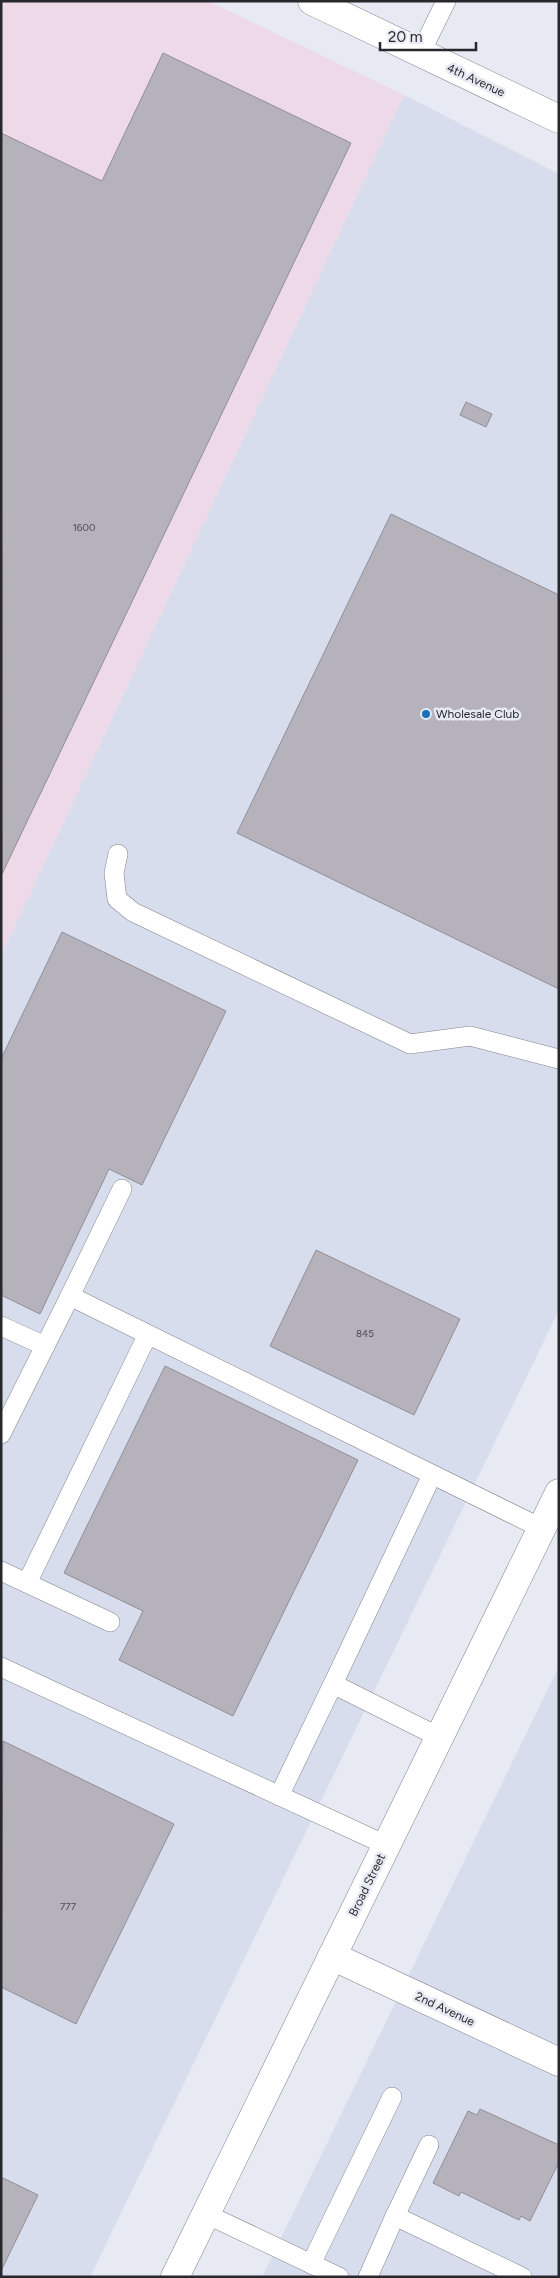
<svg xmlns="http://www.w3.org/2000/svg" width="560" height="2278" viewBox="0 0 560 2278" font-family="Figtree,sans-serif">
<rect width="100%" height="100%" fill="#e7eaf3"/>
<g fill="#d7dded">
<path d="M404 95 559 174V1310L90 2277H1V956Z"/>
<path d="M559 1666V2277H262Z"/>
</g>
<path fill="#eed9e8" d="M1 1H208L404 95 1 956Z"/>
<g fill="#b5b2bc" stroke="#908e97">
<path d="M163 53 351 143 2 874 1 133 102 181Z"/>
<path d="M466 402 492 414 486 427 460 415Z"/>
<path d="M391 514 559 595V989L237 833Z"/>
<path d="M62 932 226 1011 142 1185 109 1169 40 1314 1 1295V1059Z"/>
<path d="M316 1250 460 1319 414 1415 270 1346Z"/>
<path d="M165 1366 358 1460 233 1716 119 1660 143 1611 64 1573Z"/>
<path d="M3 1741 174 1824 76 2024 1 1987Z"/>
<path d="M480 2109 559 2145V2162L530 2221 521 2216 519 2220 461 2192 459 2196 433 2183 468 2111 477 2115Z"/>
<path d="M1 2177 38 2195 1 2271Z"/>
</g>
<g fill="none" stroke-linecap="round" stroke-linejoin="round">
<g stroke="#80838b" stroke-width="20">
<g id="lane">
<path d="M420 54 446 1"/>
<path d="M118 854 114 873 117 899 133 912 410 1044 470 1036 559 1059"/>
<path d="M122 1189 70 1296 541 1528"/>
<path d="M1 1326 45 1346"/>
<path d="M1 1434 70 1296"/>
<path d="M1 1571 110 1622"/>
<path d="M27 1583 147 1336"/>
<path d="M1 1667 386 1845"/>
<path d="M333 1684 432 1475"/>
<path d="M279 1796 333 1684 439 1737"/>
<path d="M206 2214 339 2277"/>
<path d="M395 2216 429 2145"/>
<path d="M311 2264 392 2097"/>
<path d="M368 2277 395 2216 522 2277"/>
</g>
</g>
<g stroke="#80838b" stroke-width="29">
<path id="street" d="M332 1956 559 2062"/>
</g>
<g stroke="#80838b" stroke-width="29">
<g id="secondary">
<path d="M312 1 559 119"/>
<path d="M175 2277 559 1493"/>
</g>
</g>
<use href="#lane" stroke="#fff" stroke-width="19"/>
<use href="#street" stroke="#fff" stroke-width="28"/>
<use href="#secondary" stroke="#fff" stroke-width="28"/>
</g>
<circle fill="#176fbd" stroke="#e7eaf3" stroke-width="2" cx="426" cy="714" r="5"/>
<g text-anchor="middle" stroke-width="5" stroke-linejoin="round" paint-order="stroke">
<g font-size="10" fill="#4a4a50">
<text x="84" y="531">1600</text>
<text x="365" y="1337">845</text>
<text x="68" y="1910">777</text>
</g>
<g font-size="12" fill="#27282c" stroke="#e7eaf3">
<text transform="translate(476 80) rotate(25)" y="4">4th Avenue</text>
<text transform="translate(367 1885) rotate(-64)" y="4">Broad Street</text>
<text transform="translate(445 2009) rotate(25)" y="4">2nd Avenue</text>
</g>
<g font-size="12" fill="#27282c" stroke="#e7eaf3" text-anchor="start">
<text x="436" y="718">Wholesale Club</text>
</g>
</g>
<rect width="560" height="2278" fill="none" stroke="#27282c" stroke-width="5"/>
<path d="M380 42v8h96v-8" fill="none" stroke="#27282c" stroke-width="2.5"/>
<text x="388" y="42" font-size="15" fill="#27282c" stroke="#e7eaf3" stroke-width="4" paint-order="stroke">20 m</text>
</svg>
